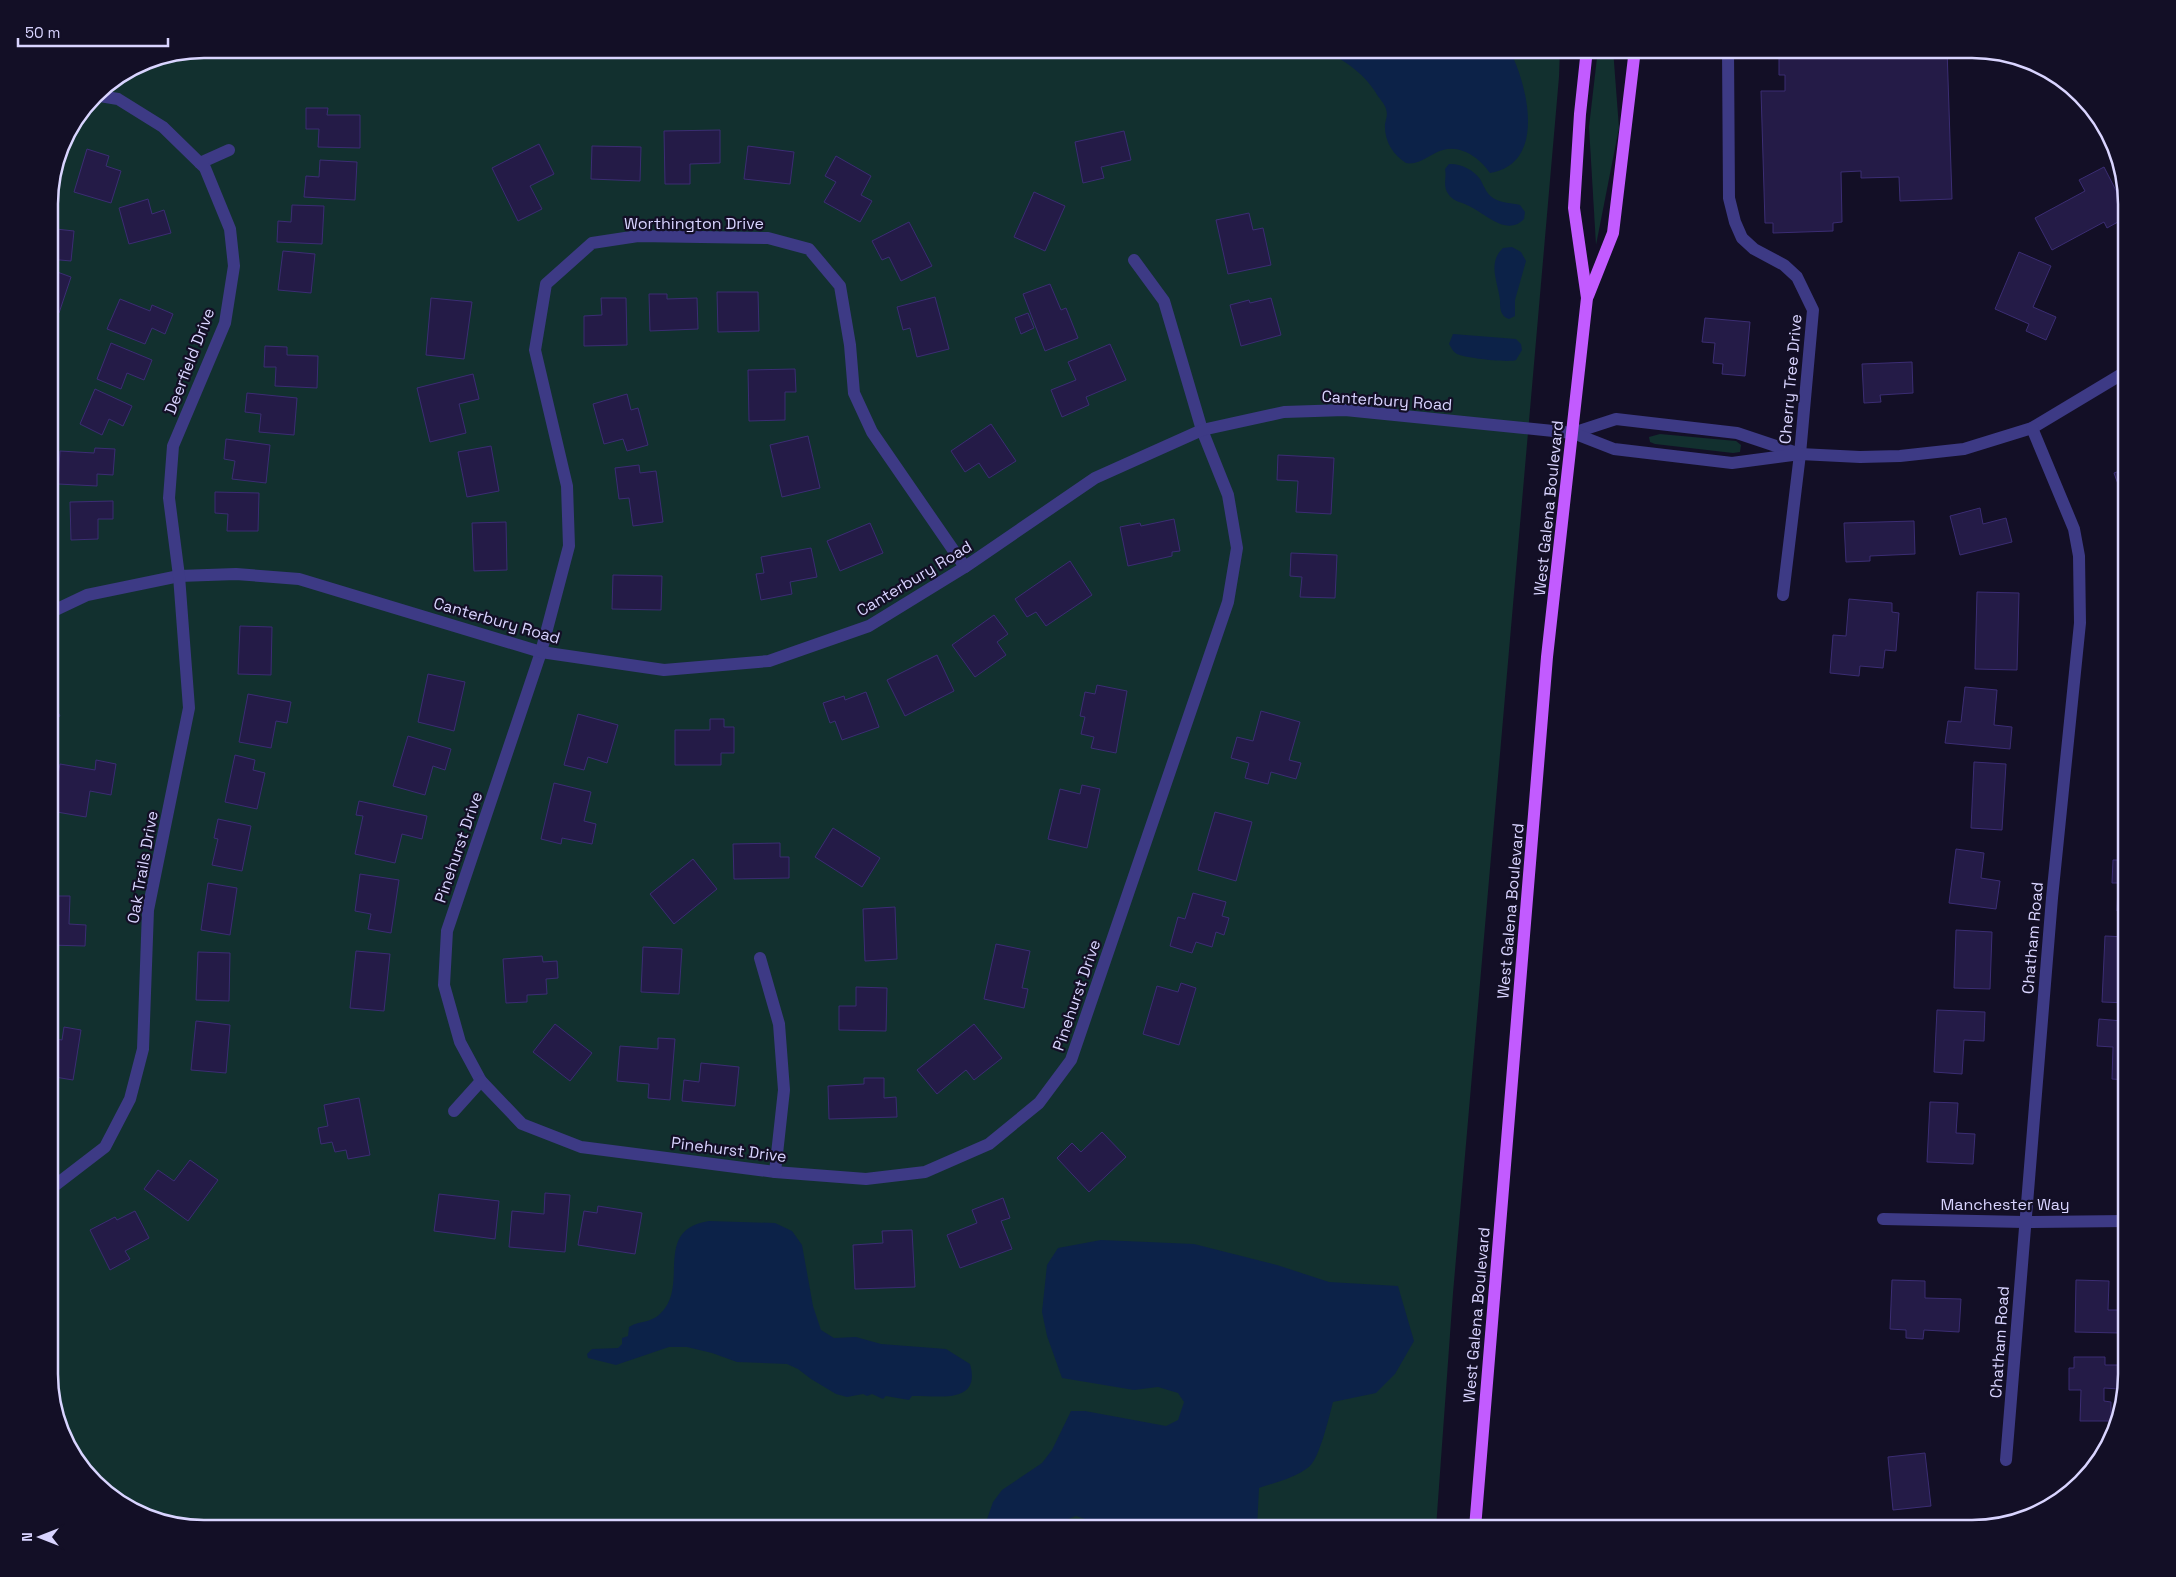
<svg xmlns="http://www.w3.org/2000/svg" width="2176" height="1577" viewBox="0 0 2176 1577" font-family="'Space Grotesk',sans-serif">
<rect width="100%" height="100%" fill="#130f26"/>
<g fill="#12302f">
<path d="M204 49H1560L1559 77 1453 1293 1436 1528H203L154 1520 110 1496 69 1451 49 1383V194L61 144 94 94 145 60Z"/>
<path d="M1598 49H1613L1619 128 1596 245 1589 127Z"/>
<path d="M1660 434 1736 441 1741 445 1740 452 1733 453 1655 444 1650 442 1649 437Z"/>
</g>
<g fill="#0c2248">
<path d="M1319 49H1509C1528 85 1547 164 1490 173 1481 159 1461 144 1443 150 1431 153 1419 166 1406 163 1393 155 1384 141 1385 124 1386 119 1388 115 1386 109 1384 102 1379 99 1376 93 1364 73 1341 57 1319 49Z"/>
<path d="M1449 164C1460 163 1474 170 1480 179 1484 186 1486 193 1493 198 1501 203 1512 203 1520 205L1525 212 1524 219C1507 237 1486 214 1469 206 1462 202 1454 202 1449 195 1442 186 1447 178 1445 169Z"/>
<path d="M1512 247 1521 252 1526 261 1515 300V316L1509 319C1500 316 1500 308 1500 300 1498 282 1487 263 1503 248Z"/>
<path d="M1453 334 1516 339 1521 344 1522 350 1516 360C1508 363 1465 358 1457 354 1453 352 1451 347 1449 344Z"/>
<path d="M709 1221 775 1223 792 1231 802 1245 813 1306 821 1330 834 1338 856 1337 881 1344 946 1349 970 1364C982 1406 934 1395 912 1396L909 1400 886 1396 883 1399 872 1394 867 1396 863 1394 847 1397 836 1394 811 1379 798 1369 787 1364 737 1362 712 1353 687 1347H669L616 1365 588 1358 587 1354 592 1349 618 1348 622 1344V1338L628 1336 629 1327C642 1319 653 1325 665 1308 686 1280 655 1229 709 1221Z"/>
<path d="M1101 1240 1194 1244 1277 1265 1329 1282 1398 1286 1414 1341 1395 1374 1376 1393 1333 1402C1329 1417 1320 1456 1310 1466 1296 1478 1276 1482 1259 1488L1257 1528H1113L1076 1516 1044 1528H984L993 1502 1002 1490 1042 1463 1052 1450 1071 1411H1085L1166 1426 1178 1420 1184 1402 1178 1393 1158 1387 1134 1390 1062 1378 1047 1336 1042 1312 1047 1265 1058 1248Z"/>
</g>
<g fill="#241b47" stroke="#3b2d73">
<path d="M1785 49H1947L1952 199 1900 201 1899 177 1861 178V171L1841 172 1842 222 1833 223V231L1773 233V223H1765L1761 91H1785V75H1779V53H1785Z"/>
<path d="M306 108H328L327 115H360V148L318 147 319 129H306Z"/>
<path d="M720 130V163L690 164V184H665L664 131Z"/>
<path d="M1124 131 1131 160 1101 167 1104 178 1083 183 1075 142Z"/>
<path d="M539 144 554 174 530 186 542 209 518 221 492 168Z"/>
<path d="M592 146 641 147 640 181 591 179Z"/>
<path d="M748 146 794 152 790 184 744 179Z"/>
<path d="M87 149 109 156 106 166 121 171 111 203 74 192Z"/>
<path d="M836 156 871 176 861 195 872 201 860 222 824 202 836 182 825 176Z"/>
<path d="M320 160 357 162 355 200 304 197 306 176 319 177Z"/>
<path d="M2104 167 2127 212V217L2107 228 2104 222 2052 250 2035 218 2085 191 2079 180Z"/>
<path d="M1034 192 1065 206 1045 251 1014 237Z"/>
<path d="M148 199 152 214 164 210 171 233 129 244 119 208Z"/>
<path d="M292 205 324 206 322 244 277 242 278 221 291 222Z"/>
<path d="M1249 213 1253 230 1263 228 1271 265 1228 274 1216 220Z"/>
<path d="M49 217 57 218 56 229 74 231 71 261 49 259Z"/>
<path d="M909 222 932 266 901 281 889 257 882 260 872 241Z"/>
<path d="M283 251 315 254 311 293 278 290Z"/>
<path d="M2019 252 2051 266 2033 307 2056 317 2046 340 2026 331 2029 324 1995 309Z"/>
<path d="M49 269 71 277 59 313 49 310Z"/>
<path d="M1050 284 1061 310 1066 308 1078 338 1045 351 1023 294Z"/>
<path d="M717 292H758L759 331 718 332Z"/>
<path d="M649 294H667V299L697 298 698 329 650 331Z"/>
<path d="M935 297 949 349 917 357 910 328 903 330 897 307Z"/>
<path d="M431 298 472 302 464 359 426 355Z"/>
<path d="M601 298H626L627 345 584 346V316L602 315Z"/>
<path d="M1271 298 1281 335 1241 346 1230 305 1249 300 1250 303Z"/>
<path d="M120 299 150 311 152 305 173 314 165 334 152 328 145 344 107 329Z"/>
<path d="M1028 313 1034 328 1021 334 1015 318Z"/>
<path d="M1705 318 1750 322 1745 376 1722 374 1723 364 1713 363 1715 343 1702 342Z"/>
<path d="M111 343 152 360 144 380 127 373 121 389 97 379Z"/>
<path d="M1110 344 1126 380 1086 397 1089 405 1062 417 1051 390 1076 380 1068 362Z"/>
<path d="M265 346 287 347V355L318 356 317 388 275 386 276 367H264Z"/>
<path d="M1912 362 1913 393 1880 395 1881 402 1864 403 1862 364Z"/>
<path d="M795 369 796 392H785V420L749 421 748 370Z"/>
<path d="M473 374 479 399 459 404 466 433 430 442 417 388Z"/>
<path d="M95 389 132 406 123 426 109 419 102 435 80 424Z"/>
<path d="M247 393 297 398 294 435 259 432 261 414 245 412Z"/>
<path d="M627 394 631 410 638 408 648 445 627 451 623 439 604 444 593 404Z"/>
<path d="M991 424 1016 461 989 478 979 463 965 472 951 451Z"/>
<path d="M808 436 820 488 782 497 770 445Z"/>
<path d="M226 439 270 445 266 483 232 479 235 461 224 459Z"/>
<path d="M491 446 499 491 467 497 458 452Z"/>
<path d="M95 448 115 449 113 475 97 474V486L58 484 60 451 94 453Z"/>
<path d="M1278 455 1334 458 1331 514 1296 512 1298 481 1277 480Z"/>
<path d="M639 465 640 473 656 471 663 522 633 526 629 498 619 499 615 468Z"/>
<path d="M2127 468V493L2122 495 2114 473Z"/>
<path d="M215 492 259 493 258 531H227L228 514 215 513Z"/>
<path d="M113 501V519H98V539L71 540 70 502Z"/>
<path d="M1980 508 1983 524 2006 518 2012 542 1960 555 1950 516Z"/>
<path d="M1174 519 1180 551 1172 552V556L1128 566 1120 527 1140 523 1141 526Z"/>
<path d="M1914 521 1915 554 1870 556V561L1846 562 1844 523Z"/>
<path d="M506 522 507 570 474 571 472 523Z"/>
<path d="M870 523 883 553 840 571 827 541Z"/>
<path d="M811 548 817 577 790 582 792 594 761 600 756 574 764 573 761 557Z"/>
<path d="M1291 553 1337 555 1335 598 1300 597 1302 577 1290 576Z"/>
<path d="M1070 561 1092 595 1046 626 1036 612 1027 617 1015 599Z"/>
<path d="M613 575 662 576 661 610 612 609Z"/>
<path d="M1977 592 2019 593 2017 670 1975 669Z"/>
<path d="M1849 599 1892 603V612L1899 613 1896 651 1885 650 1883 668 1860 666 1859 676 1830 673 1833 635 1846 636Z"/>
<path d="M994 615 1008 634 997 642 1006 655 975 677 952 645Z"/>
<path d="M240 626 272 627 271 675 238 674Z"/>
<path d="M937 655 954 691 905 716 887 680Z"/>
<path d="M428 674 465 682 454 731 418 722Z"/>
<path d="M1097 685 1127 691 1116 753 1091 748 1094 737 1081 734 1085 717 1080 716 1085 692 1095 694Z"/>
<path d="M1965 687 1997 690 1994 725 2012 727 2010 749 1945 743 1948 721 1961 722Z"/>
<path d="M866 692 879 727 842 740 835 721 830 723 823 703 844 696 845 700Z"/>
<path d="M248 694 291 702 287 723 276 721 271 748 239 742Z"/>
<path d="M49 695 60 716 49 722Z"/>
<path d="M1261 711 1300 722 1289 760 1301 763 1296 779 1271 772 1268 784 1245 778 1249 763 1231 758 1237 737 1253 741Z"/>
<path d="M578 714 618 725 607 763 588 757 584 770 564 765Z"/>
<path d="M710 719H724V727H734V753H721V765H675V730H710Z"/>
<path d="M408 736 451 749 445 770 433 766 425 795 393 786Z"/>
<path d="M235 755 255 760 253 770 265 773 257 809 225 802Z"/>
<path d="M96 760 116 764 111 795 90 791 86 817 51 811 60 764 95 770Z"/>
<path d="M1974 762 2006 764 2002 830 1971 828Z"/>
<path d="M554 783 591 792 584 821 596 824 592 844 562 838 561 844 541 839Z"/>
<path d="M1082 785 1100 789 1087 848 1048 839 1060 789 1080 794Z"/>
<path d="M359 801 427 816 422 839 402 834 395 863 355 854 363 816 356 815Z"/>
<path d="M1215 812 1252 822 1236 881 1198 870Z"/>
<path d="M218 819 251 826 242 871 212 865 218 839 214 838Z"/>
<path d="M833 828 880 858 862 887 815 857Z"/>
<path d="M780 843V857H789V878L734 879 733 844Z"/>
<path d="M1956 849 1984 853 1981 878 2000 881 1996 909 1949 903Z"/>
<path d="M693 859 717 889 674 924 650 894Z"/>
<path d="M2113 860H2127V911H2117L2118 883H2112Z"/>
<path d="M360 874 399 880 391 933 368 929 371 914 355 911Z"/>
<path d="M208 883 237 888 230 935 201 930Z"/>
<path d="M1193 893 1226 902 1222 916 1229 918 1224 935 1216 932 1212 947 1196 942 1192 953 1170 946 1178 917 1185 919Z"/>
<path d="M49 896H70L69 924 86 925 85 946 49 945Z"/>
<path d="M895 907 897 959 865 961 863 909Z"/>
<path d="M1956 930 1992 932 1990 989 1954 988Z"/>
<path d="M2105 936 2127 937V1003L2102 1002Z"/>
<path d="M996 944 1030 951 1022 988 1028 989 1024 1008 984 999Z"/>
<path d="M643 947 682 949 679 994 641 992Z"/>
<path d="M356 951 390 954 384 1011 350 1008Z"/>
<path d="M198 952 230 953 229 1001 196 1000Z"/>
<path d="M542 956 543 962 557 961 558 978 546 979 547 994 527 995V1002L506 1003 503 959Z"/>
<path d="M1181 983 1196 988 1179 1045 1143 1034 1157 986 1178 992Z"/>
<path d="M856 987 887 988 886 1031 839 1030V1006H856Z"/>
<path d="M1937 1010 1985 1012 1984 1041 1964 1040 1962 1074 1934 1072Z"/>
<path d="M2099 1019 2122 1021 2121 1032H2127V1080L2112 1079 2113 1047 2097 1046Z"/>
<path d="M196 1021 230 1025 226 1073 191 1070Z"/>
<path d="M555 1024 592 1053 570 1081 533 1052Z"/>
<path d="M974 1024 1002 1058 974 1080 966 1070 937 1094 917 1070Z"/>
<path d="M64 1027 81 1030 73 1080 49 1076V1038L62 1040Z"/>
<path d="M658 1038 675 1039 670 1100 648 1098 649 1084 617 1081 620 1046 658 1049Z"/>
<path d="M701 1063 739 1067 735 1106 682 1101 684 1080 699 1082Z"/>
<path d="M864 1078H884V1098L896 1097 897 1117 829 1119 828 1086 864 1084Z"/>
<path d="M359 1098 370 1155 348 1159 346 1150 335 1152 332 1142 321 1144 318 1128 328 1126 324 1105Z"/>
<path d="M1930 1102 1958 1103 1956 1133 1975 1134 1973 1164 1927 1162Z"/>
<path d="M1102 1132 1126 1157 1089 1192 1057 1158 1072 1143 1081 1152Z"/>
<path d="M190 1160 218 1180 188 1221 144 1189 158 1170 174 1181Z"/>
<path d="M545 1193 570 1195 565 1252 509 1247 512 1211 544 1214Z"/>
<path d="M439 1194 499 1201 495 1239 434 1231Z"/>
<path d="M1003 1198 1010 1218 1001 1221 1012 1249 960 1268 947 1235 977 1223 972 1210Z"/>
<path d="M598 1206 642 1213 635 1254 578 1245 584 1211 597 1213Z"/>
<path d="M135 1211 149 1238 125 1251 130 1259 110 1270 90 1230 115 1217 117 1220Z"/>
<path d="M912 1230 915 1287 855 1289 853 1245 883 1243 882 1231Z"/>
<path d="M1892 1280 1925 1281V1298L1961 1299 1959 1332 1924 1330 1923 1339 1906 1338V1330L1890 1329Z"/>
<path d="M2076 1280 2109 1281 2108 1310H2121L2120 1333 2075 1332Z"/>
<path d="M2074 1357H2105V1365H2119V1389L2104 1388V1401L2111 1402V1421H2080L2081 1390H2069V1368H2074Z"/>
<path d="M1925 1453 1931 1506 1893 1510 1888 1457Z"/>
</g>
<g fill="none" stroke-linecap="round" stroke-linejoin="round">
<g stroke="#3d3a85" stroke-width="12">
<path d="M1728 49 1729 198 1735 222 1742 238 1754 249 1784 265 1797 277 1813 310 1800 454 1783 595"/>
<path d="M200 163 229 150"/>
<path d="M1573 433 1616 419 1737 433 1797 453"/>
<path d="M965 567 872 432 854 393 850 345 840 286 809 249 768 238 638 236 592 243 546 284 535 350 567 486 569 546 541 652 447 931 444 985 460 1042 481 1081 522 1124 581 1147 775 1172 866 1179 925 1172 989 1144 1039 1103 1071 1060 1228 602 1237 548 1228 495 1202 430 1164 301 1134 260"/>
<path d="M49 613 87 595 179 576 236 574 299 579 541 652 664 670 769 661 869 626 965 567 1095 478 1202 430 1284 412 1345 410 1573 433 1614 449 1732 463 1800 454 1860 457 1900 456 1964 449 2032 428 2127 371"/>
<path d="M760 958 779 1024 784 1090 775 1172"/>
<path d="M454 1111 481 1081"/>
<path d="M49 1190 105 1147 130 1099 143 1049 148 910 189 708 179 576 169 498 173 446 225 323 234 266 230 229 205 168 163 127 118 99 94 95"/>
<path d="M1883 1219 2024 1222 2127 1221"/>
<path d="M2006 1460 2052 898 2080 623 2079 556 2074 529 2032 428"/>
</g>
<g stroke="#c25bff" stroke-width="12">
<path d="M1588 296 1613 233 1635 49"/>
<path d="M1475 1528 1547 657 1587 298 1574 208 1580 114 1587 49"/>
</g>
</g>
<g text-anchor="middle" stroke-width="4.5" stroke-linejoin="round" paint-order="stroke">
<g font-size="16" fill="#d9d4ff" stroke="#130f26">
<text x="694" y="229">Worthington Drive</text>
<text transform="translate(189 361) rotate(-69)" y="6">Deerfield Drive</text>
<text transform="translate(1790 379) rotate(-85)" y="6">Cherry Tree Drive</text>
<text transform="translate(1387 400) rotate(4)" y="6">Canterbury Road</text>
<text transform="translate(1548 508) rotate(-84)" y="6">West Galena Boulevard</text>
<text transform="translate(914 578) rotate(-31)" y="6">Canterbury Road</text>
<text transform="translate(497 620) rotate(16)" y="6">Canterbury Road</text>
<text transform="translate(458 847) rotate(-71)" y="6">Pinehurst Drive</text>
<text transform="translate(142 867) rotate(-80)" y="6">Oak Trails Drive</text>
<text transform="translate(1510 911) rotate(-85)" y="6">West Galena Boulevard</text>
<text transform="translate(2032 938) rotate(-85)" y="6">Chatham Road</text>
<text transform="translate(1076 995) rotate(-71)" y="6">Pinehurst Drive</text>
<text transform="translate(729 1149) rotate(7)" y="6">Pinehurst Drive</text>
<text x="2005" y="1210">Manchester Way</text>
<text transform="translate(1476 1315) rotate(-85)" y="6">West Galena Boulevard</text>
<text transform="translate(1999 1342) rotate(-86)" y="6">Chatham Road</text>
</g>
</g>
<path d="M0 0H2176V1577H0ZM204 58H1972A146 146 0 0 1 2118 204V1374A146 146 0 0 1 1972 1520H204A146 146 0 0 1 58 1374V204A146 146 0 0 1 204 58Z" fill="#130f26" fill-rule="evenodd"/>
<path fill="none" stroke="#d9d4ff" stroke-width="2.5" d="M204 58H1972A146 146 0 0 1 2118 204V1374A146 146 0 0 1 1972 1520H204A146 146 0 0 1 58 1374V204A146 146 0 0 1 204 58Z"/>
<g transform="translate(40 1537) rotate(270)" stroke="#130f26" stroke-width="4" paint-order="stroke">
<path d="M0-4L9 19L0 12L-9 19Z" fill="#d9d4ff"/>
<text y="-8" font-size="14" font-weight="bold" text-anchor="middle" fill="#d9d4ff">N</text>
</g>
<path d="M18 38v8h150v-8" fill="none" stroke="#d9d4ff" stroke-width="2.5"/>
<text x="25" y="38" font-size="15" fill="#d9d4ff" stroke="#130f26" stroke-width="4" paint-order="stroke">50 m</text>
</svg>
